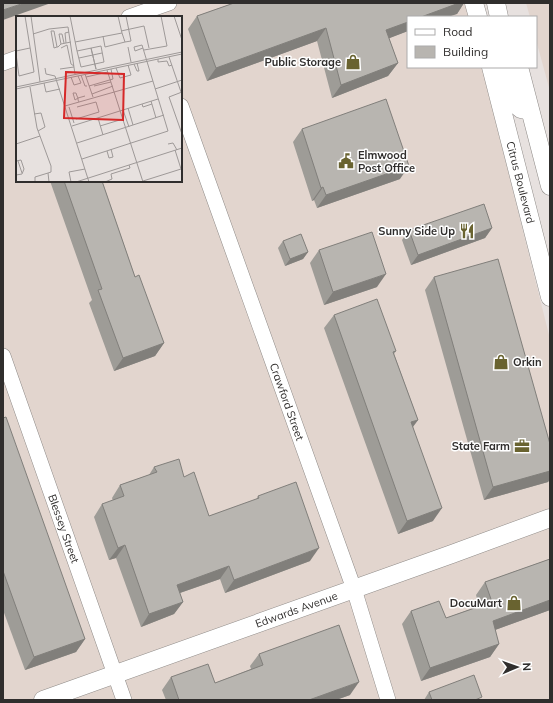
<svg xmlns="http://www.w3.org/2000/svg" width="553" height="703" viewBox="0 0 553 703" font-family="Mulish,sans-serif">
<rect width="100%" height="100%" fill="#e7e1df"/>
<g fill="#e2d5ce" fill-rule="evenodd">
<path d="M3 3H466L470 17H408V67H482L550 339V700H3ZM17 17H181V181H17Z"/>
<path d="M526 3H550V91L536 40V17H530Z"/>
</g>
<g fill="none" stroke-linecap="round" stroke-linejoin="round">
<g stroke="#8f8b88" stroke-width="16">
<g id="minor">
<path d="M129 17 169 3"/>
<path d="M3 63 17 58"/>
<path id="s1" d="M181 106 354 589 388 700"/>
<path id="s2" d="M3 356 124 700"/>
</g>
</g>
<g stroke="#8f8b88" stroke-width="19">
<g id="tertiary">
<path d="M474 3 478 17"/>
<path d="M496 3 499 17"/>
<path id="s3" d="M491 67 550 297"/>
<path d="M519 67 550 186"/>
<path d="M503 72C506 82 511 103 521 109 524 110 528 110 530 111"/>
<path id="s4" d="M43 700 452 554 550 518"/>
</g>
</g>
<use href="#minor" stroke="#fff" stroke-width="15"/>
<use href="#tertiary" stroke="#fff" stroke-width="18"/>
</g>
<g fill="#9e9c97">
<path d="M234 3H464L457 14 408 17V31L389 38 398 63 388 76 332 98 317 41 207 81 188 29 197 16Z"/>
<path d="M302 129 400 179 317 208 314 200 312 201 293 142Z"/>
<path d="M50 181H102L135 277 164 343 155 356 114 371 89 303 92 300Z"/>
<path d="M492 228 485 238 411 265 402 240 409 230Z"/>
<path d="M283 241 308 252 303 259 285 266 278 248Z"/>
<path d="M319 250 377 287 324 305 310 263Z"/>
<path d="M434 277 550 444V479L548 482 484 500 425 290Z"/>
<path d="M334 315 396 351 394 354 418 420 413 427 433 521 398 534 324 328Z"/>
<path d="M3 418 85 639 76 652 25 670 3 610Z"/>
<path d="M154 467 184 477 209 516 256 500 258 496 310 561 225 593 220 579 180 593 183 602 174 614 141 627 116 558 109 560 94 517 102 504 113 501 112 498 120 485 149 475Z"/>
<path d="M550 559V610L495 630 499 644 490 657 421 681 402 624 411 611 446 618 479 606 476 595 485 582Z"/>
<path d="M259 654 350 695 336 700H166L162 690 171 677 215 683 251 669 250 666Z"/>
<path d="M429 692 480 700H424Z"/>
</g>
<g fill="#817f7b">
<path d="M24 3H51L3 20V10Z"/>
<path d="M459 3H464L457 14 448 17H421Z"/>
<path d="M408 22V31L377 43 386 30Z"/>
<path d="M326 28 317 41 207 81 216 68Z"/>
<path d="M398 63 388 76 332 98 341 85Z"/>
<path d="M409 166 400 179 317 208 326 195Z"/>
<path d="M323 187 314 200 312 201 321 188Z"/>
<path d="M492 228 485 238 411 265 418 255Z"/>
<path d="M308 252 303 259 285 266 290 259Z"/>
<path d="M386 274 377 287 324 305 333 292Z"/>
<path d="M164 343 155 356 114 371 123 358Z"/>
<path d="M418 420 408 433 411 422Z"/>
<path d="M550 471V479L548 482 484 500 493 487Z"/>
<path d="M442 508 433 521 398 534 407 521Z"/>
<path d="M125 545 116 558 109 560 118 548Z"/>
<path d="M319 548 310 561 225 593 234 580Z"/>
<path d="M229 566 220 579 168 597 177 585Z"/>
<path d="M550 600V610L484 634 493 621Z"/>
<path d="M183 602 174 614 141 627 149 614Z"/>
<path d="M85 639 76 652 25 670 34 657Z"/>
<path d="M499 644 490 657 421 681 430 668Z"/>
<path d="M359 682 350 695 336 700H309Z"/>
</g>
<g fill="#b8b5b0" stroke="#817f7b">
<path d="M3 3H24L3 10Z"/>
<path d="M234 3H459L421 17H408V22L386 30 398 63 341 85 326 28 216 68 197 16Z"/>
<path d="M386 99 409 166 326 195 323 187 321 188 302 129Z"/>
<path d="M64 181H102L135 277 139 275 164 343 123 358 98 290 102 289Z"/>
<path d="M484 204 492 228 418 255 409 230Z"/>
<path d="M372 232 386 274 333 292 319 250Z"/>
<path d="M301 234 308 252 290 259 283 241Z"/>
<path d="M498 259 550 444V471L493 487 434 277Z"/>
<path d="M377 299 396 351 393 352 418 420 411 422 442 508 407 521 334 315Z"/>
<path d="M6 417 85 639 34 657 3 571V418Z"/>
<path d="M179 459 184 477 194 472 209 516 259 498 258 496 296 482 319 548 234 580 229 566 177 585 183 602 149 614 125 545 118 548 102 504 124 496 120 485 157 472 154 467Z"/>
<path d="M550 559V600L493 621 499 644 430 668 411 611 439 601 446 618 492 602 485 582Z"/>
<path d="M339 625 359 682 309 700H179L171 677 208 664 215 683 263 665 259 654Z"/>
<path d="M474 675 482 697 475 700H432L429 692Z"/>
</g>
<defs>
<g id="shop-bare" transform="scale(1.2)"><path d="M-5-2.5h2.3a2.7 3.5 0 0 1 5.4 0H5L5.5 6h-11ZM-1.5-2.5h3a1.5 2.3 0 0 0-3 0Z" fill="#696330" stroke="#fff" stroke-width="2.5" paint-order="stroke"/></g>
<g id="civic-bare" transform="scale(1.2)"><path d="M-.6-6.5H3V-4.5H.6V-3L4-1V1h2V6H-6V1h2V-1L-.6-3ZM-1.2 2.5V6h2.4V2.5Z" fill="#696330" stroke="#fff" stroke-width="2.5" paint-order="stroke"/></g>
<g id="restaurant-bare" transform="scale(1.2)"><path d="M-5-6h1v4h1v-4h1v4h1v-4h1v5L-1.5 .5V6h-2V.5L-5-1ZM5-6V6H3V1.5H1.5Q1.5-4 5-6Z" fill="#696330" stroke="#fff" stroke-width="2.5" paint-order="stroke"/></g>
<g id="office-bare" transform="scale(1.2)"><path d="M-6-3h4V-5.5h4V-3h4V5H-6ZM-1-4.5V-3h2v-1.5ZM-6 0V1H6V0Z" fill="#696330" stroke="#fff" stroke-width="2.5" paint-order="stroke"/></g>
</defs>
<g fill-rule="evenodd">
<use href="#shop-bare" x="353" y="62"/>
<use href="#civic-bare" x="346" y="161"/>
<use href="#restaurant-bare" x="467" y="231"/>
<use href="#shop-bare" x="501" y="362"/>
<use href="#office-bare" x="522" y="446"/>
<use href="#shop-bare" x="514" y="603"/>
</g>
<g text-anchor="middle" stroke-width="3" stroke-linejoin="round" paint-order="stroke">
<g font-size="11" font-weight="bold" fill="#302e2d" stroke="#fff" text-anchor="end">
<text x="341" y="66">Public Storage</text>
<text x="358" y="159" text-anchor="start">Elmwood<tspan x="358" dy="13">Post Office</tspan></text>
<text x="455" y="235">Sunny Side Up</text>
<text x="513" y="366" text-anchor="start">Orkin</text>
<text x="510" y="450">State Farm</text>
<text x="502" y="607">DocuMart</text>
</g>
<g font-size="11" fill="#302e2d" stroke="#fff">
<text dy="4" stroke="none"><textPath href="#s3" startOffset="119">Citrus Boulevard</textPath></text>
<text dy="4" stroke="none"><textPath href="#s1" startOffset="314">Crawford Street</textPath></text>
<text dy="4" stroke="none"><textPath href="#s2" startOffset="183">Blessey Street</textPath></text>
<text dy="4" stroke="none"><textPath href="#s4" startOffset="269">Edwards Avenue</textPath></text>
</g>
</g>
<g transform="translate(16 16)">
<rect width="166" height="166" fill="#e7e1df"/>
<path fill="none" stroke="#9e9998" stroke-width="1" d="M15 0 24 66M27 0H44M54 0 61 35M158 0 166 24M105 15 128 10 133 32M17 18 33 13 52 11 59 58M87 20 89 31 109 26 106 17M59 26 106 17 102 0M109 26 115 25 110 0M50 27 49 17 53 16M45 28 43 18H46L48 27M85 30 88 46 65 51 61 35ZM41 31 38 15H35L38 32 41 31H42L45 28 55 26M112 31 115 46M45 32 51 29 55 48 58 50M128 34 151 30 145 0M0 35 14 32M0 38 3 60 18 56 9 0M153 41 165 76M63 42 86 37M142 43V46L151 45 153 50 156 49M118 48 121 55H123L121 47M29 52 30 58 39 60 73 166M100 52 104 62 115 59 112 49M44 53 58 51M80 53 75 32 80 53M91 54 127 166M69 58 77 81M65 59 69 70H71M55 61 58 69 65 67 62 60M70 61 92 56M28 67 30 76 44 73M73 70 97 63 95 53M78 70 95 66M0 71 166 36M14 71 21 112 35 150V156L32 157M0 73 166 38M139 73 166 64M166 76 153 81 166 118M76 78 97 70M135 85 140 102M63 86 62 84V82L61 80 60 77H57L59 84 62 82 69 80M126 88 127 91 136 88M49 90 137 65M53 91 58 107M112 92 117 109M107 94 113 111M18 98 25 97 29 111 22 115M82 102 87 119M60 103 83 96 80 86 61 91M56 110 142 83M84 110 107 103M61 127 148 99M0 128 24 120M152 128 157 127 161 134M159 134 166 156M91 135 93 142 97 141 95 133M66 143 152 115 126 29 118 31 119 35 127 32M0 145 5 144 8 153 6 158 0 159M2 145 6 157M95 158 114 152 113 149M127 165 165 153M19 166V161L32 157 33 166M55 166 53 156 69 153M60 166 166 132M89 166 96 163 95 158"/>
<path fill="#d62828" fill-opacity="0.15" stroke="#d62828" stroke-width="2" d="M50 56 108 58 107 104 48 102Z"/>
<rect width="166" height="166" fill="none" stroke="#302e2d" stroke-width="2"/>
</g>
<rect width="553" height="703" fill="none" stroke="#302e2d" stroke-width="8"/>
<rect x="407" y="16" width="130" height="52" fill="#ffffff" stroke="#acabab"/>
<rect x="415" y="29" width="20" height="6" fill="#ffffff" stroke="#acabab"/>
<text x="443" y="36" font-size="12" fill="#302e2d">Road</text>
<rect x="415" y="46" width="20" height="12" fill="#b8b5b0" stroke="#acabab"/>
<text x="443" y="56" font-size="12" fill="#302e2d">Building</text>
<g transform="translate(517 667) rotate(88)" stroke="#ffffff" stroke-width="3" paint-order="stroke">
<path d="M0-3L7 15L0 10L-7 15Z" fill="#302e2d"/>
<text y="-6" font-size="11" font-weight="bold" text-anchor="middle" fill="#302e2d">N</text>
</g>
</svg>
